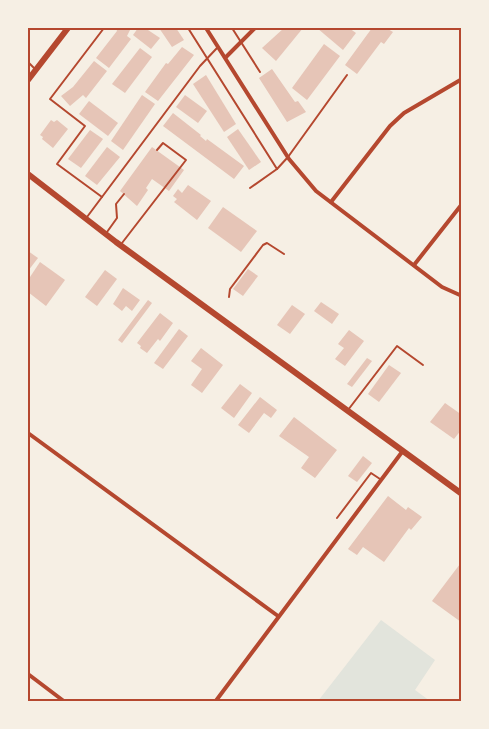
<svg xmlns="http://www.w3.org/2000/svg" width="489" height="729" viewBox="0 0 489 729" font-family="'PT Sans Narrow',sans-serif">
<rect width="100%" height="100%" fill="#f6efe4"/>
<path fill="#e2e4dc" d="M381 620 435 660 415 690 430 701H318Z"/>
<g fill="#e6c5b7">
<path d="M116 28H131L127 36 131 39 109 68 96 58 117 31Z"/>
<path d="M138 28H145L160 38 151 49 133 35Z"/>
<path d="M159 28H176L184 40 172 47Z"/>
<path d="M284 28H303L276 61 262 48Z"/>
<path d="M317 28H349L356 33 343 50Z"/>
<path d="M372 28H386L393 32 384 44 381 42 357 74 345 65Z"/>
<path d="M324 44 340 56 307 100 292 88Z"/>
<path d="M182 47 194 55 158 101 145 92 166 63 168 64Z"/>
<path d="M140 48 152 57 125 93 112 84Z"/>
<path d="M94 61 107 71 86 98 83 95 70 106 61 96 73 87Z"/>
<path d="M272 69 295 102 298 101 306 112 287 122 259 78Z"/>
<path d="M206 75 236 124 224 132 193 84Z"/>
<path d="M142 95 155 104 123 150 111 141Z"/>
<path d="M185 95 207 111 198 123 176 107Z"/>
<path d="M89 101 118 123 108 136 79 114Z"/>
<path d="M173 113 201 135 200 136 206 141 207 139 244 166 234 179 163 126Z"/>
<path d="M51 120 54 122 57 120 68 129 53 148 42 139 43 137 40 135Z"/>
<path d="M238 129 261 162 249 170 227 137Z"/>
<path d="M90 130 103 139 81 168 68 159Z"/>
<path d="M107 147 120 157 97 185 85 176Z"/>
<path d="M152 147 184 170 169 191 152 179 146 188 148 190 137 206 120 191Z"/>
<path d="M188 185 211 201 197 220 174 202 177 199 173 196 178 189 182 193Z"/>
<path d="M223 207 257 231 241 252 208 228Z"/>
<path d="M28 251 38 258 28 271Z"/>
<path d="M40 262 65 280 46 306 28 292V280Z"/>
<path d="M248 269 258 276 243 296 233 289Z"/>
<path d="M105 270 117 279 97 306 85 297Z"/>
<path d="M123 288 140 300 132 311 126 306 122 311 113 304Z"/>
<path d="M148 300 152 303 122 343 118 340Z"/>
<path d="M321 302 339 314 332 324 314 311Z"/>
<path d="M292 305 305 314 290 334 277 325Z"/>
<path d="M160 313 173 323 160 341 158 339 147 353 140 348 141 346 137 343Z"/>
<path d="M179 329 188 336 163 369 154 363Z"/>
<path d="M349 330 364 341 345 366 335 359 344 348 338 344Z"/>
<path d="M201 348 223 365 202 393 191 385 202 369 191 361Z"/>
<path d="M367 358 372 361 352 387 347 384Z"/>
<path d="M389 365 401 373 379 402 368 394Z"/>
<path d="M240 384 252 393 234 418 221 408Z"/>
<path d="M260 397 277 410 271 418 264 413 249 433 238 425Z"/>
<path d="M445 403 462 415V429L454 439 430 422Z"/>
<path d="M294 417 337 450 315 478 301 468 309 457 279 436Z"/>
<path d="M363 456 372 463 357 482 348 476Z"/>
<path d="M388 496 406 510 408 507 422 517 411 530 409 528 384 562 363 547 357 555 348 549Z"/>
<path d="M460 564 462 566 461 622 432 601Z"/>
</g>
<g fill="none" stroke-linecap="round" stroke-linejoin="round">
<g stroke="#b5482f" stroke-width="2">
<path d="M188 28 277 169"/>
<path d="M232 28 260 72"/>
<path d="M28 62 34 68"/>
<path d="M250 188 277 169 288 157 347 75"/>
<path d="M102 197 57 164 85 126 50 99 104 28"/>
<path d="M87 217 200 66 217 48"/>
<path d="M107 232 117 218 116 204 124 194"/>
<path d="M122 243 186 160 163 143 157 150"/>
<path d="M229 297 230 289 263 245 267 243 284 254"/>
<path d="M348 410 397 346 423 365"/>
<path d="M337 518 371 473 380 479"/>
</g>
<g stroke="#b5482f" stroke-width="4">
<path d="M206 28 289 159 316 191 442 287 462 296"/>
<path d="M226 57 255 28"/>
<path d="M331 202 390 126 404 113 462 79"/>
<path d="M414 265 462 204"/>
<path d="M28 433 278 616"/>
<path d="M28 674 65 702"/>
<path d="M215 702 402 452"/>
</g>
<g stroke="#b5482f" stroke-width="6">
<path d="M28 80 68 28"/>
<path d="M28 174 116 242 462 494"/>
</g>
</g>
<rect width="489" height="729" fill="none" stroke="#f6efe4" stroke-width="58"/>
<rect x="29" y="29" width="431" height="671" fill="none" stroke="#b5482f" stroke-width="2"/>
</svg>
